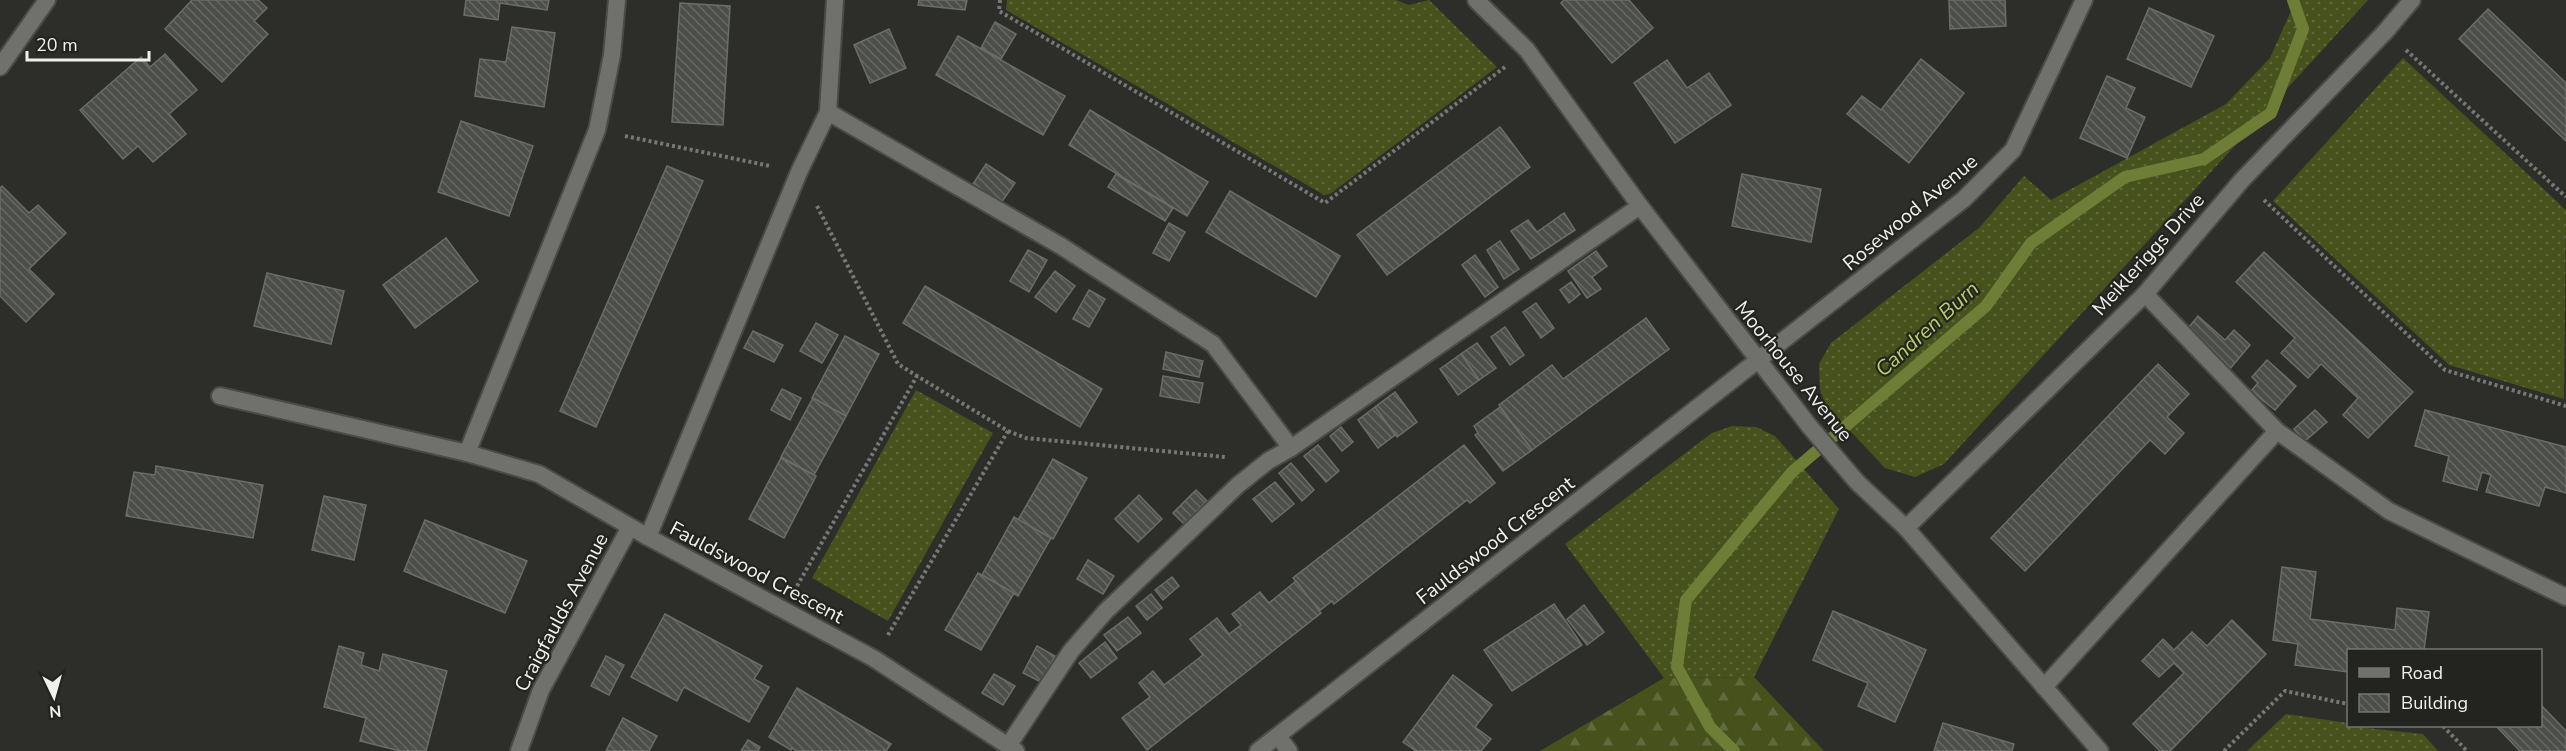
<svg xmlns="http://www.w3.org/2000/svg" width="2566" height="751" viewBox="0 0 2566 751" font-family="'Nunito Sans',sans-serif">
<defs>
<pattern id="grass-dots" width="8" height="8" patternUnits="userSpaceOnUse" patternTransform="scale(1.5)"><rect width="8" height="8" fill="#46511c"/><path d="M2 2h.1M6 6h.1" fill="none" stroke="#616a3d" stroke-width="1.8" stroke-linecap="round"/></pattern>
<pattern id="forest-firs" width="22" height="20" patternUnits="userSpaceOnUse" patternTransform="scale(1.5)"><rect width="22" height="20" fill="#46511c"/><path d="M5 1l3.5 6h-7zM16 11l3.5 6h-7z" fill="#616a3d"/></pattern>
<pattern id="building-back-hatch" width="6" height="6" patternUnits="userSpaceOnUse" patternTransform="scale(1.5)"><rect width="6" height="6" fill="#4c4e49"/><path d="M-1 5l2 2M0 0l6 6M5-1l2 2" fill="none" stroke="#666864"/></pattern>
</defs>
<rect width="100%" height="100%" fill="#2d2e2a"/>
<g fill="url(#grass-dots)">
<path d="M1007 0H1396L1409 5 1429 0 1497 67 1330 194 1324 195 1006 10Z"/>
<path d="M2296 0H2368L1944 464 1915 477 1885 468 1825 404 1820 389 1819 364 1831 343 1980 227 2024 176 2051 200 2226 104 2270 58Z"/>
<path d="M2403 58 2566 210 2564 399 2449 365 2273 201Z"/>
<path d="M916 390 993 433 888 621 812 578Z"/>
<path d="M1732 426 1756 427 1775 436 1839 509 1754 677 1664 678 1565 544 1712 433Z"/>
<path d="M2286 714 2348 723V726L2423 734 2438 751H2247Z"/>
</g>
<path fill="url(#forest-firs)" d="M1754 677 1824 751H1540L1664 678Z"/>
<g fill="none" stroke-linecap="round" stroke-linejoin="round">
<path stroke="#6f7e36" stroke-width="12" d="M1734 751 1710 727 1677 667 1686 600 1792 472 1986 306 2031 243 2125 177 2204 159 2271 113 2303 29 2293 0"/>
</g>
<g fill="url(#building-back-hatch)" stroke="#6c6d68" stroke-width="1.5">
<path d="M192 0H258L267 8 254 21 268 34 222 82 165 29Z"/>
<path d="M466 0H549L547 10 500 3 498 20 464 15Z"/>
<path d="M919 0H967L965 10 918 5Z"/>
<path d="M1564 0H1629L1653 28 1612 63 1561 3Z"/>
<path d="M1949 0H2005L2006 26 1950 29Z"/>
<path d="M680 3 730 6 723 125 672 122Z"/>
<path d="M2149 8 2214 36 2191 87 2127 59Z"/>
<path d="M2488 9 2566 83V141L2459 39Z"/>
<path d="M995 22 1016 34 1001 59 981 48Z"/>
<path d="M512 27 555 33 544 107 475 96 480 59 506 62Z"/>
<path d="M889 29 906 68 870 83 854 45Z"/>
<path d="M958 36 1065 96 1043 135 936 75Z"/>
<path d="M165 54 197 90 169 114 186 134 153 162 138 146 123 159 80 110 141 57 150 67Z"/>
<path d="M1921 59 1964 93 1909 163 1847 114 1862 96 1881 110Z"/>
<path d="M1667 60 1687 88 1709 73 1731 105 1675 143 1634 83Z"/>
<path d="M2107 76 2135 88 2126 108 2145 117 2127 158 2080 138Z"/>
<path d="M1090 110 1208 182 1187 216 1069 145Z"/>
<path d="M461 121 533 146 509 216 438 192Z"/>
<path d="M1500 127 1530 167 1387 275 1357 235Z"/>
<path d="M986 164 1015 183 1001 203 973 184Z"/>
<path d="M667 166 703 181 596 427 560 411Z"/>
<path d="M1116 174 1173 208 1165 221 1108 187Z"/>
<path d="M1742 174 1821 189 1811 242 1732 226Z"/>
<path d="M2 186 29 213 38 205 66 233 29 269 54 294 26 322 0 296V188Z"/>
<path d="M1230 191 1340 256 1316 297 1206 232Z"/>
<path d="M1564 213 1575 230 1531 259 1511 231 1528 220 1537 232Z"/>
<path d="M1169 223 1185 232 1169 261 1153 253Z"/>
<path d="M446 238 478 281 415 328 383 285Z"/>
<path d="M1500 241 1519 269 1504 279 1487 250Z"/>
<path d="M1028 250 1047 260 1029 292 1010 281Z"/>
<path d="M1596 251 1607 266 1592 277 1601 289 1587 298 1568 271Z"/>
<path d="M2264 252 2413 392 2368 438 2343 415 2358 398 2321 364 2308 378 2281 353 2295 338 2236 282Z"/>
<path d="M1475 255 1498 287 1485 297 1462 265Z"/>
<path d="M1055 271 1075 286 1056 312 1035 297Z"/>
<path d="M267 273 344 291 331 344 254 326Z"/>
<path d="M1571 282 1580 294 1569 303 1560 290Z"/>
<path d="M925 286 1102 389 1080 427 903 323Z"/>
<path d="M1089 290 1105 299 1089 327 1073 319Z"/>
<path d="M1536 303 1554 328 1541 338 1523 312Z"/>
<path d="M2198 316 2225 340 2234 330 2250 345 2229 370 2185 332Z"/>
<path d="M1646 318 1669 349 1532 450 1499 405 1552 365 1563 379Z"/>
<path d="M816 323 838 335 822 363 800 351Z"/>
<path d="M1505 327 1524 355 1510 365 1491 337Z"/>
<path d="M753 331 783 345 774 362 744 348Z"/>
<path d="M845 336 879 354 846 416 812 398Z"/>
<path d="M1477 343 1496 368 1479 380 1461 354Z"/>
<path d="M1166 352 1203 361 1199 377 1163 369Z"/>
<path d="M1461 354 1479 380 1458 395 1440 369Z"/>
<path d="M2267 360 2296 386 2275 410 2251 391 2258 383 2252 377Z"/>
<path d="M2158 364 2189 394 2167 417 2184 433 2165 454 2150 440 2025 571 1991 538Z"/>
<path d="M1163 376 1203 383 1199 403 1160 396Z"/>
<path d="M782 389 801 398 790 420 771 410Z"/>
<path d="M1395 392 1417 422 1397 437 1375 407Z"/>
<path d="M813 398 846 416 814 475 781 457Z"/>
<path d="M1375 407 1395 435 1378 448 1358 420Z"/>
<path d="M1500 407 1532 450 1503 471 1475 435 1478 433 1474 426Z"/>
<path d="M2315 410 2327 422 2305 441 2294 429Z"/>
<path d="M2425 410 2566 447V493L2545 487 2539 506 2486 492 2491 475 2482 472 2477 490 2443 481 2449 456 2415 446Z"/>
<path d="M1341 427 1353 442 1342 451 1330 436Z"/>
<path d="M1318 445 1339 471 1326 482 1304 456Z"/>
<path d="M1464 445 1495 483 1470 503 1467 500 1334 604 1332 601 1319 611 1293 578Z"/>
<path d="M781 458 816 476 784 538 749 519Z"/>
<path d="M1053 459 1087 478 1053 539 1018 520Z"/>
<path d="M1291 463 1314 490 1302 501 1279 473Z"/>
<path d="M156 466 263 485 253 538 126 516 134 472 155 475Z"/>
<path d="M1275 482 1294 504 1272 522 1253 499Z"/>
<path d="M1196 490 1207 501 1184 524 1173 513Z"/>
<path d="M1139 495 1162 519 1138 542 1115 519Z"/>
<path d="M324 496 366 505 354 560 312 550Z"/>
<path d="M1014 517 1051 538 1018 596 982 575Z"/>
<path d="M425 520 527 561 505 613 404 571Z"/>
<path d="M1088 560 1114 576 1103 594 1077 579Z"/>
<path d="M2282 567 2316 572 2310 619 2395 630 2397 608 2429 612 2424 650H2348V672L2295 665 2298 644 2273 640Z"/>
<path d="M978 573 1014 593 981 650 945 630Z"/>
<path d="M1172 577 1179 586 1163 600 1155 590Z"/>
<path d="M1296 581 1321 613 1147 750 1122 718 1150 697 1139 683 1153 671 1164 685 1203 655 1190 639 1217 618 1229 634 1241 625 1232 614 1260 592 1269 603Z"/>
<path d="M1151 594 1162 608 1147 620 1136 606Z"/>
<path d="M1554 604 1582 645 1512 691 1484 650Z"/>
<path d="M1584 605 1604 632 1587 645 1567 619Z"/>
<path d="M1833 611 1926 650 1895 722 1858 706 1868 683 1813 660Z"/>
<path d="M665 614 762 666 754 679 769 687 749 722 684 687 677 701 631 677Z"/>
<path d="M1128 617 1141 633 1117 651 1104 635Z"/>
<path d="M2232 620 2266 654 2170 751H2160L2133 724 2184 673 2174 663 2159 677 2142 661 2163 639 2174 650 2192 632 2207 646Z"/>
<path d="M1105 642 1117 658 1091 678 1079 663Z"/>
<path d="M339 646 364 653 361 665 379 671 383 654 447 671 426 751H400L360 741 366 718 324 707Z"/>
<path d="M1037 646 1055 656 1041 682 1023 673Z"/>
<path d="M606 656 624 665 609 695 591 686Z"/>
<path d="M994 674 1015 686 1003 705 982 693Z"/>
<path d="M1453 675 1492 705 1475 727 1491 739 1481 751H1416L1403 742Z"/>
<path d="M797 688 891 744 886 751H797L792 748 791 750 769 737Z"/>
<path d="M2540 704 2566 731V751H2520L2496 726H2540Z"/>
<path d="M623 718 657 736 649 751H606Z"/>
<path d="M1943 723 2014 744 2012 751H1934Z"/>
<path d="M748 740 760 747 758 751H741Z"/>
</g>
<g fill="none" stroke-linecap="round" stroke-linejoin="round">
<g stroke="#4a4b47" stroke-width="20">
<g id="service">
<path d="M828 112 1061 246 1213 344 1291 448"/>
<path d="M2145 294 2277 431 2389 511 2566 597"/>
<path d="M648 537 799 172 828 112 835 0"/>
<path d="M2044 687 2277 431"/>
<path d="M1008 746 1071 651 1105 612 1238 485 1268 461 1291 448 1640 206"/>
</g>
</g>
<g stroke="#4a4b47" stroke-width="20">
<g id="minor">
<path d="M617 0 612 55 597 130 467 453 539 474 648 537 873 658 1016 751"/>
<path d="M1476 0 1527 50 1640 206 1810 427 1857 482 1906 528 2100 751"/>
<path d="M220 396 467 453"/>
<path d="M1906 528 2145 294 2242 180 2385 32 2412 0"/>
<path d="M1278 736 1289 751"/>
<path d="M519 751 541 690 630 527"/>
<path d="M1258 751 1964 199 2013 150 2084 0"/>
</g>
</g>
<g stroke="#4a4b47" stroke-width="20">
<path id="secondary" d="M0 67 47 0"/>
</g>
<g stroke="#777874" stroke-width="4" stroke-dasharray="3 3" stroke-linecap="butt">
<path d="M1000 0 999 11 1325 203 1505 67"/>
<path d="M2406 50 2566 197"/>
<path d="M625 136 770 166"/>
<path d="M2264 200 2445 370 2566 406"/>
<path d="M817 206 898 364 917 376"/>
<path d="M1008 431 1026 438 1225 457"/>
<path d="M797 586 917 376 1008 431 888 635"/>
<path d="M2443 726 2467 751"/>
<path d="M2224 751 2285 691 2348 704"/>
</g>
<use href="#service" stroke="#70716c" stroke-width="16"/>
<use href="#minor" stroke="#70716c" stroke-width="16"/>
<use href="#secondary" stroke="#70716c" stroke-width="16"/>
</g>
<g text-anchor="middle" stroke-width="4.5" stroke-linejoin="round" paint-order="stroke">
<g font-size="20" fill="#f0f1ee" stroke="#232420">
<text transform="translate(1910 212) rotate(-40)" y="7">Rosewood Avenue</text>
<text transform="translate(2148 254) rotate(-48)" y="7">Meikleriggs Drive</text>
<text transform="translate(1794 371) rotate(51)" y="7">Moorhouse Avenue</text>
<text transform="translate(1495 540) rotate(-38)" y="7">Fauldswood Crescent</text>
<text transform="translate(757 572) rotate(28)" y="7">Fauldswood Crescent</text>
<text transform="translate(561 612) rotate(-62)" y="7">Craigfaulds Avenue</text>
</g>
<g font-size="21" font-style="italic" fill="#b9cf6c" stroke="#232420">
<text transform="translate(1927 329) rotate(-42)" y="7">Candren Burn</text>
</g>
</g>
<rect x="2347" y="649" width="195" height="78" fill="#232420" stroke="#757672" stroke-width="1.5"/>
<rect x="2359" y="668" width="30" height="9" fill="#70716c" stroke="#757672" stroke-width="1.5"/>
<text x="2401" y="679" font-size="18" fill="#f0f1ee">Road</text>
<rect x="2359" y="694" width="30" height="18" fill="url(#building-back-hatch)" stroke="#757672" stroke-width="1.5"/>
<text x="2401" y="709" font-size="18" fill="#f0f1ee">Building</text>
<g transform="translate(54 697) rotate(175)" stroke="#232420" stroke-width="4.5" paint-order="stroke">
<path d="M0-4.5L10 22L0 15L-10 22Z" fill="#f0f1ee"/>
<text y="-9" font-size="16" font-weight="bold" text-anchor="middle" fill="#f0f1ee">N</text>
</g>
<path d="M27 51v9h122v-9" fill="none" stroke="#f0f1ee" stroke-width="3"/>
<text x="36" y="51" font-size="18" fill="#f0f1ee" stroke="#232420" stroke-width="4.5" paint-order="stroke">20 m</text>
</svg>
